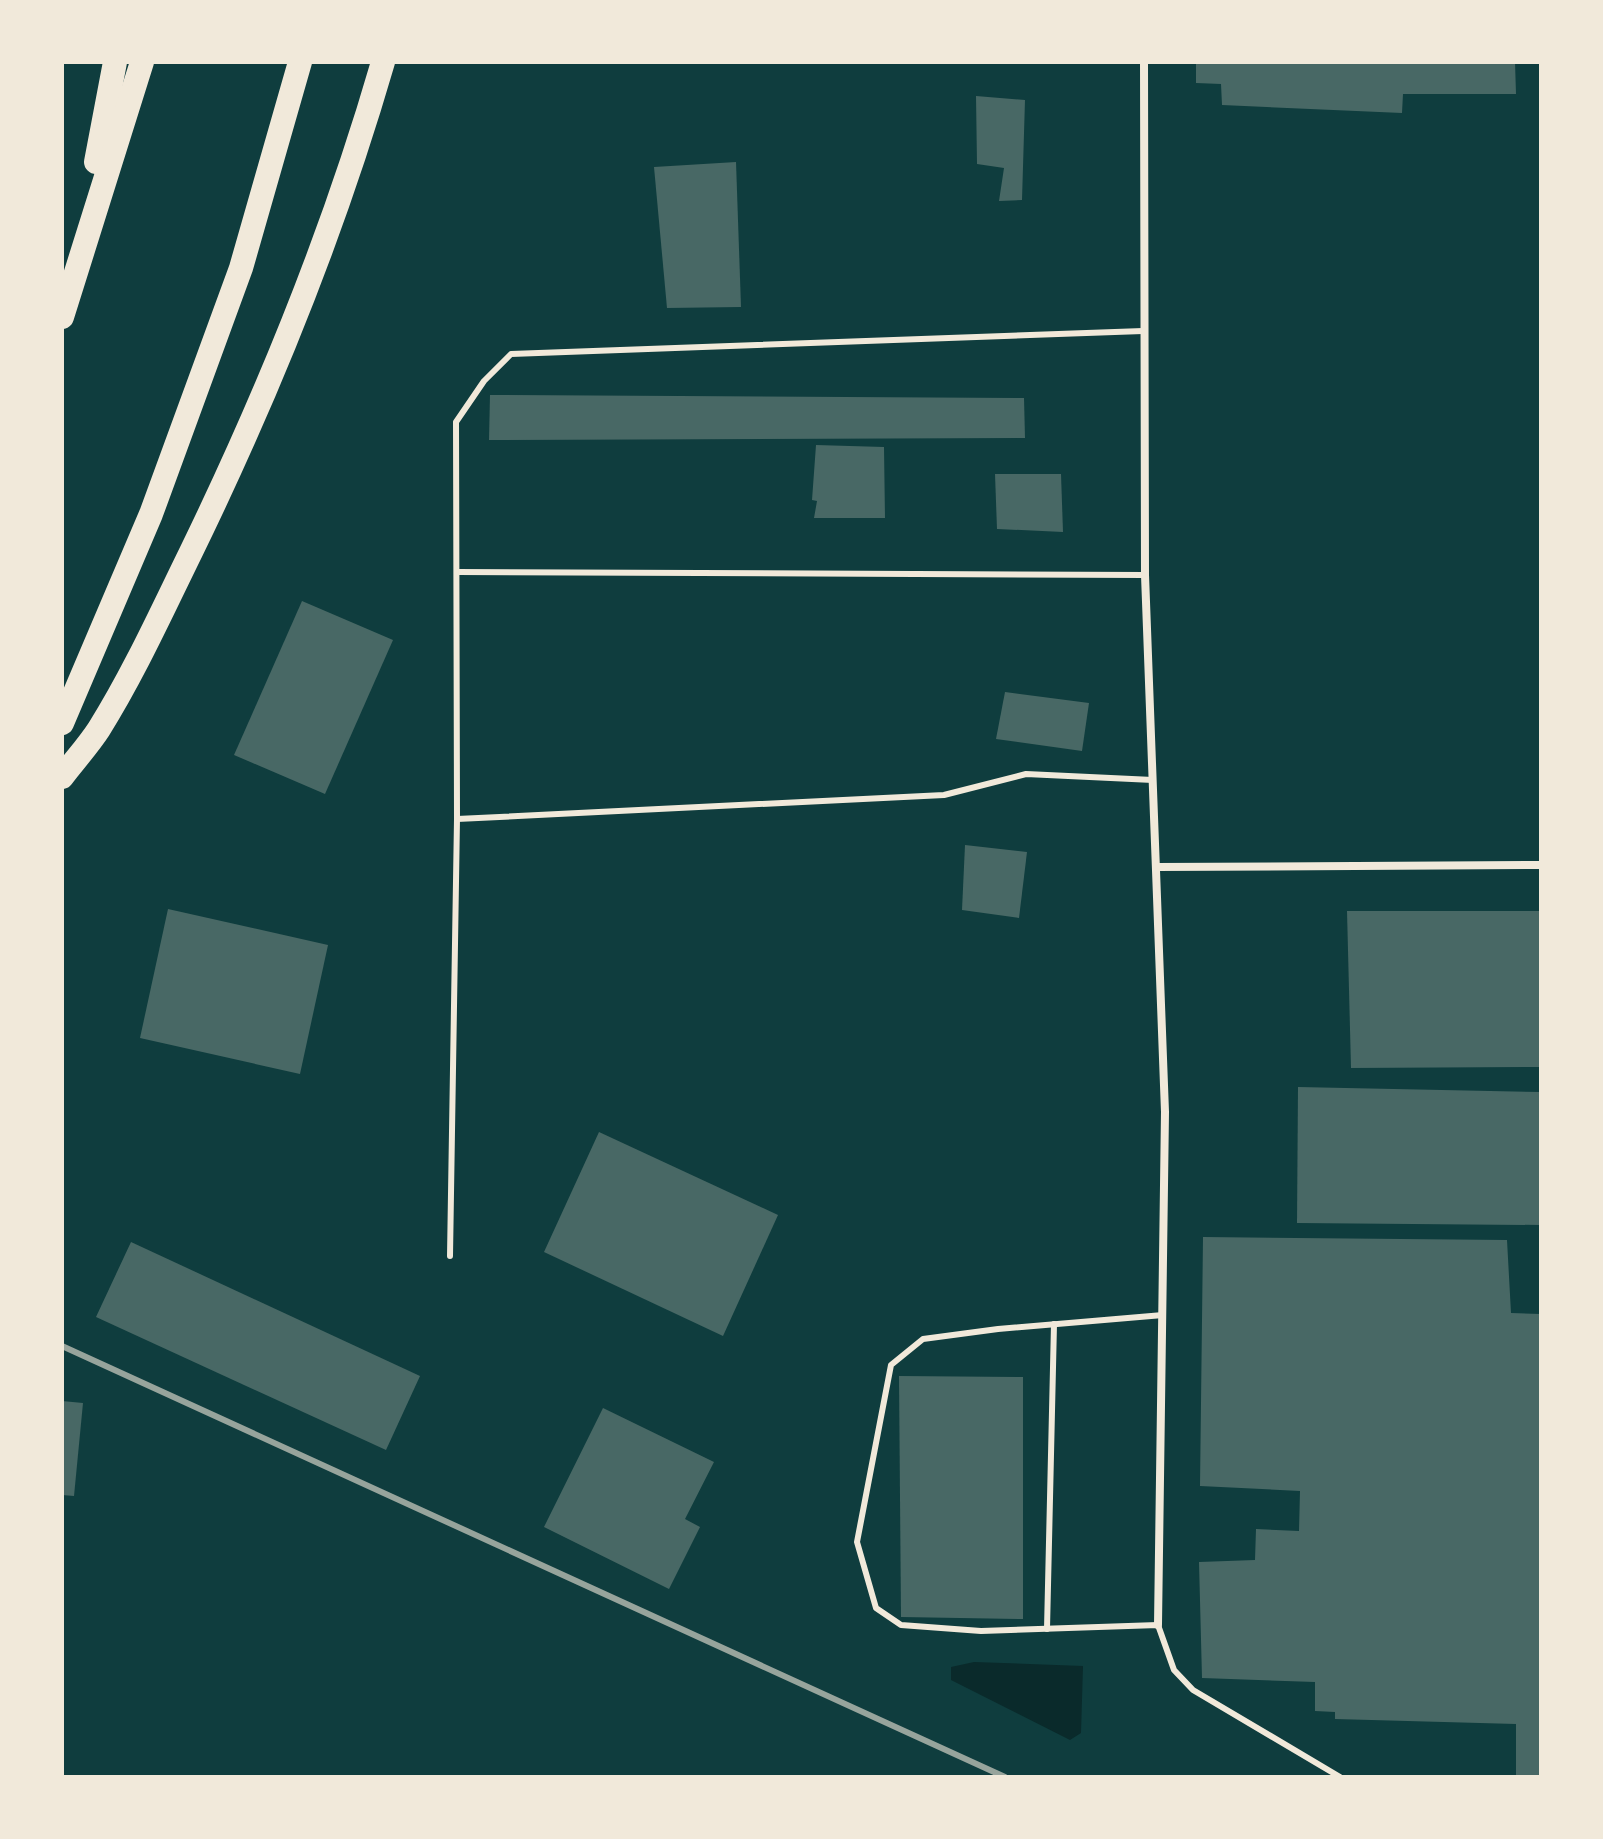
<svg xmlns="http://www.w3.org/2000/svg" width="1603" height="1839" viewBox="0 0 1603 1839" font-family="Lora,serif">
<rect width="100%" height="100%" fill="#0f3d3e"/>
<path fill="#0a2a2b" d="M974 1662 1083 1666 1081 1733 1070 1740 951 1680V1667Z"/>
<g fill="#486865">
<path d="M1196 62H1515L1516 94H1403L1402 113 1222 105 1221 84 1196 83Z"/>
<path d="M976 96 1025 100 1022 200 999 201 1004 168 977 164Z"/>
<path d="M736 162 741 307 667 308 654 167Z"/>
<path d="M490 395 1024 398 1025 438 489 440Z"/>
<path d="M816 445 884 447 885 518H814L817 501 812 500Z"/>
<path d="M995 474H1061L1063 532 997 529Z"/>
<path d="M302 601 393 640 325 794 234 755Z"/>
<path d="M1005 692 1089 703 1082 751 996 739Z"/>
<path d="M965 845 1027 852 1019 918 962 910Z"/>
<path d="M168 909 328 945 300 1074 140 1038Z"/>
<path d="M1347 911H1541V1067L1351 1068Z"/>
<path d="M1298 1087 1541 1092V1225L1297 1223Z"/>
<path d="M599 1132 778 1215 723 1336 544 1252Z"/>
<path d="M1203 1237 1507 1240 1511 1313 1541 1314V1777H1516V1724L1335 1719V1712L1315 1711V1682L1202 1678 1199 1562 1255 1560 1256 1529 1299 1531 1300 1491 1200 1486Z"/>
<path d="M131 1242 420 1376 386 1450 96 1317Z"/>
<path d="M899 1376 1023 1377V1619L901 1617Z"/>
<path d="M62 1401 83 1403 74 1496 62 1495Z"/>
<path d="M603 1408 714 1462 685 1519 700 1527 669 1589 544 1527Z"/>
</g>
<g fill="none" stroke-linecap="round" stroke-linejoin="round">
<g stroke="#f1e9da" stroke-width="6">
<path d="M458 572 1145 575"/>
<path d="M457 819 944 795 1026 774 1153 780"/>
<path d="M450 1256 457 819 456 422 484 381 511 354 1143 331"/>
<path d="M1163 1315 998 1329 923 1339 891 1365 857 1542 876 1608 901 1625 981 1631 1158 1625 1174 1670 1193 1690 1340 1777"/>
<path d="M1047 1629 1054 1324"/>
</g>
<g stroke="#f1e9da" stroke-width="8">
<path d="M1144 62 1145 575 1165 1112 1158 1625"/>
<path d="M1157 867 1541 865"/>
</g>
<g stroke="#f1e9da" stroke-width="24">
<path d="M96 162 115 62"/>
<path d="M62 317 142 62"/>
<path d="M62 723 151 514 241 268 300 62"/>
<path d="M62 777C74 761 88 746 99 729 134 673 162 611 191 552 268 394 334 231 383 62"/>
</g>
<path stroke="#97a49c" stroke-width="6" d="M62 1346 1005 1777"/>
</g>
<rect width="1603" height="1839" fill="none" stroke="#f1e9da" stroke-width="128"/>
</svg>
